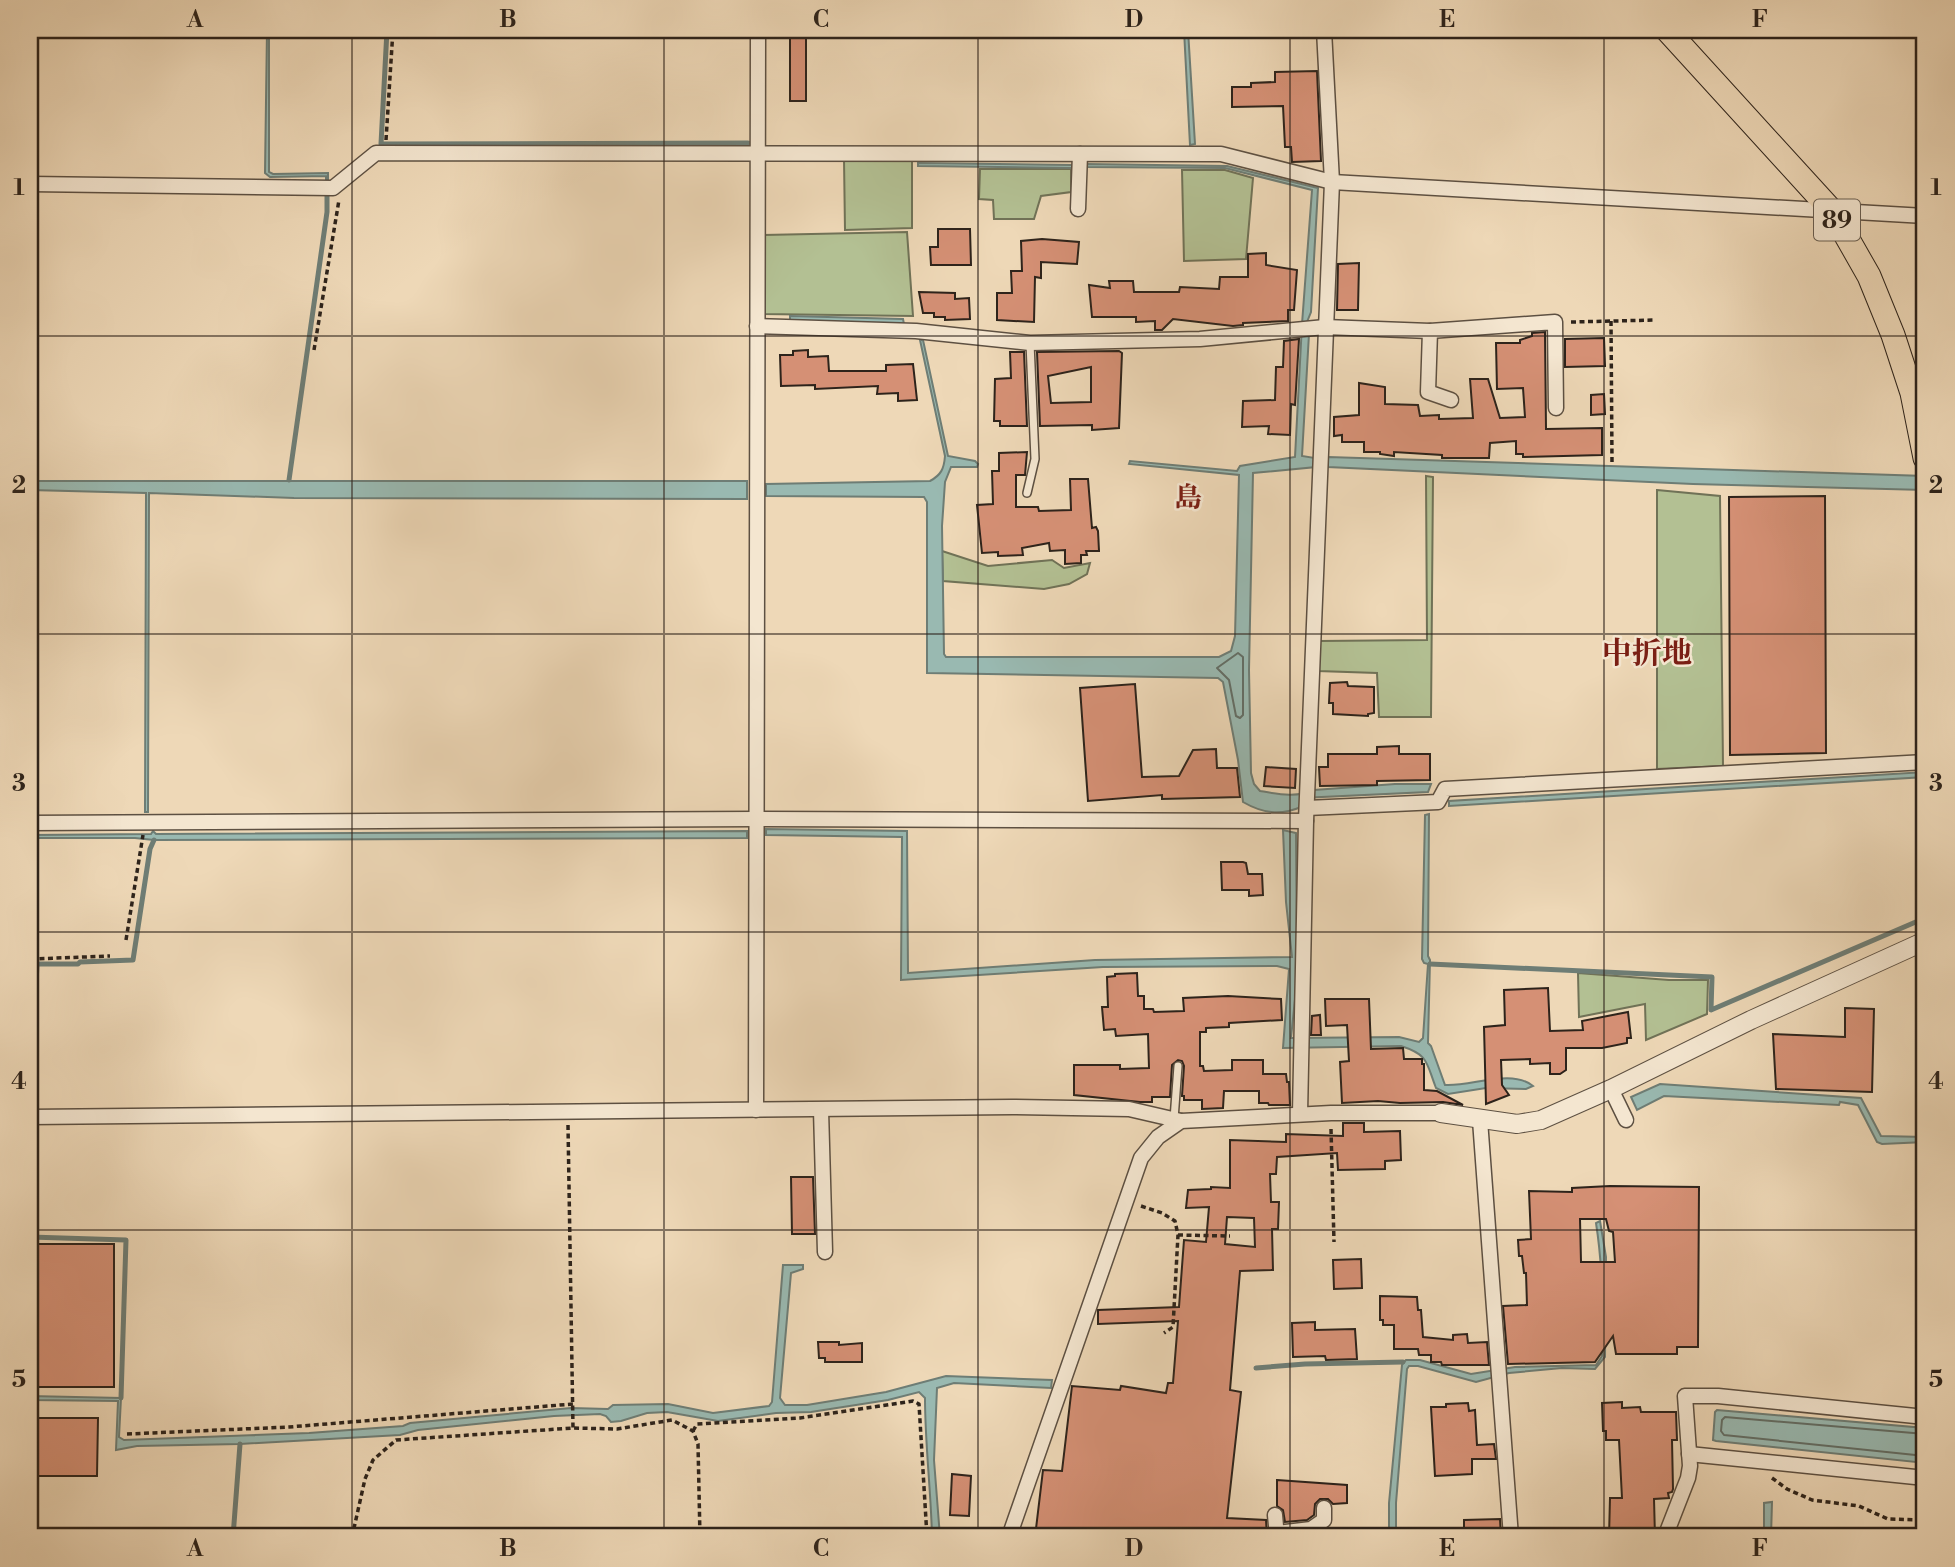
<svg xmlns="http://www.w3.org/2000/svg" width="1955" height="1567" viewBox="0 0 1955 1567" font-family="'Libre Bodoni','Noto Serif JP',serif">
<rect width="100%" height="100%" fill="#eed8b7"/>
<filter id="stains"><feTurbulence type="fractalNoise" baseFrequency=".00286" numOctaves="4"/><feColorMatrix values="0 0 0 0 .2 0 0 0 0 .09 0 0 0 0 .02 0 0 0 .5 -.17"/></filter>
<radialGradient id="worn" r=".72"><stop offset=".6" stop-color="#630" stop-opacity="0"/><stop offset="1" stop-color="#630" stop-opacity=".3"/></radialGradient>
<g fill="#b3c093" stroke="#707257" stroke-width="2">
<path d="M844 159 912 161V228L845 230Z"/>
<path d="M980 169H1071V192L1041 196 1034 219H994L993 200 979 199Z"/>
<path d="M1182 170H1225L1253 178 1246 259 1184 261Z"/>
<path d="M907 232 913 316 763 314 764 235Z"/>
<path d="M1426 476 1433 477 1431 717H1379L1377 673 1318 671 1320 641 1427 640Z"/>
<path d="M1657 490 1720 496 1723 766 1657 769Z"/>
<path d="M942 551 988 566 1052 560 1064 568 1090 563 1087 574 1069 584 1044 589 943 581Z"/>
<path d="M1578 973 1669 980H1708L1707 1014 1646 1040 1645 1004 1579 1017Z"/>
</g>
<g fill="#99b9b1" stroke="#6e7d75" stroke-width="2">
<path d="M267 30H269V172L273 174 328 173V180H326V176L270 177 265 173Z"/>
<path d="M1184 30H1188L1195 144 1190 145Z"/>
<path d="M918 163 1072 165V168L918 166Z"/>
<path d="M1086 164 1227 166 1318 188 1311 312 1307 322 1309 334 1302 456 1315 458 1316 467 1253 473 1249 670 1251 773 1254 784 1260 791C1278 794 1297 798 1314 790L1395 784H1431L1428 792 1301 798V807C1280 816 1262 813 1243 802L1238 760 1223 682 1218 678 927 673V502L924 497 766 496V484L930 481C941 475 944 469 945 456L920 340H923L948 456 975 461 978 464 977 467H951L945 482 942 526 944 654 946 657H1219L1231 651 1235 636 1239 475 1129 464 1130 461 1237 471 1240 466 1295 457 1302 324 1312 190 1225 168 1086 167Z"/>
<path d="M790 316 903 319 904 324 790 321Z"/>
<path d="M1328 457 1925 476V490L1693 484 1328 467Z"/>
<path d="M30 481H747V499L294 498 149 493 148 812H145L146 493 30 490Z"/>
<path d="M1925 772V777L1449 806V801Z"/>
<path d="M1429 814 1428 956 1430 960 1428 1043 1431 1046 1445 1085C1471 1087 1511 1068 1533 1086L1526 1089 1486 1088 1448 1094 1436 1088C1426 1062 1429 1055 1401 1046L1283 1048 1289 969 1277 966 1103 967 901 980 902 837 766 835V829L907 831 908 973 1095 960 1292 957 1286 902 1283 830 1296 833 1297 980 1291 1038 1399 1037 1419 1042 1423 1038 1428 964 1424 963 1422 959 1425 815Z"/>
<path d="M153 831 156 834 747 831V838L154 840 135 838H30V835L151 834Z"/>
<path d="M1660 1084 1861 1098 1881 1136 1925 1137V1142L1882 1144 1877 1142 1858 1105 1840 1102 1839 1105 1664 1096 1637 1110 1631 1097Z"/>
<path d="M1600 1221 1606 1257 1605 1357 1595 1369 1562 1368 1509 1373 1476 1382 1418 1366H1409L1407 1369 1396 1503V1537H1389V1503L1402 1365 1406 1360H1420L1471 1374 1515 1367 1596 1365 1602 1356C1603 1311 1603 1268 1596 1223Z"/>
<path d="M783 1265H803V1269L791 1273 780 1398 785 1405H807L886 1392 946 1376 1052 1380 1051 1388 954 1383 937 1388 934 1460 940 1537H932C931 1490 925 1445 925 1398L919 1392 888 1400 811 1412 776 1413 718 1421 667 1412 647 1413 621 1421 611 1422 606 1416 600 1414 554 1416 418 1430 400 1435 240 1444 137 1446 116 1450 118 1401 30 1400V1396L121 1398 119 1437 124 1440 309 1433 403 1426 410 1423 571 1408 608 1409 613 1405 668 1404 713 1413 769 1406 772 1402Z"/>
<path d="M1717 1410 1925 1428V1463L1716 1441 1713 1440 1715 1412Z"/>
<path d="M1772 1502 1771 1537H1764V1503Z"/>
</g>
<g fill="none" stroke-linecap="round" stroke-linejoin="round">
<g stroke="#636e66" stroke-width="2">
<path d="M1238 653 1243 657V715L1240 718 1236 716 1229 680 1217 668Z"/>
<path d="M1925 1434 1725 1417 1722 1420 1721 1431 1724 1435 1925 1456"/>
</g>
<g stroke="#6e7d75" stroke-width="5">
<path d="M387 30 381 144 748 143"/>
<path d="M289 480 327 212V196"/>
<path d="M1430 964 1712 977 1711 1010 1925 918"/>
<path d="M30 1105 37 964H78L80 962 133 960 150 849 154 840"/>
<path d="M30 1237 126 1240 121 1398"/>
<path d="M1256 1368 1305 1364 1403 1362"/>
<path d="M233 1537 240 1444"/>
</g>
</g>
<g fill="#d59075" stroke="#2d231b" stroke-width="2" fill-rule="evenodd">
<rect x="790" y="30" width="16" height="71"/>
<path d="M1317 71 1321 161 1292 162 1291 147H1285L1283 106 1232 107V87H1251V83L1275 82V72Z"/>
<path d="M938 229H970L971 265H931L930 247H938Z"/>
<path d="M1042 239 1079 242 1077 264 1041 262V278L1035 277 1034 322 997 320V293H1012L1011 271H1022L1021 241Z"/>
<path d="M1266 253V265L1297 270 1294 310H1288V321L1243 323V325L1233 326 1173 319 1162 330H1155V321L1136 322V317H1092L1089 285 1110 288 1109 281H1133L1134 292H1179L1180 287 1219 289 1220 277H1248V254Z"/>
<path d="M1359 263 1358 310H1337L1338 264Z"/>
<path d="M919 292 955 293V299L969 298 970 319 945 320V317H934V313H923Z"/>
<path d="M1545 332 1546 429 1602 428V455L1523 457V454H1516V441L1490 443 1489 458H1442V455L1394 452V456L1380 454V452H1364V442H1342V435L1334 436V417L1359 415V383L1385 387V404L1418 405 1420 416 1439 415V419L1473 418 1470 379H1488L1500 418 1525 417 1523 388 1497 389 1496 343H1520V340L1532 336V333Z"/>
<path d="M1604 338 1605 366 1565 367V339Z"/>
<path d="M1299 339 1295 405 1291 404 1290 435 1268 434 1269 426 1242 427 1243 401 1275 400 1276 367H1283L1284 341Z"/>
<path d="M808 350V357L828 356 829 371H886V365L913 364 917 400 898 401V393L877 394 878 386 815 389V385L781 386 780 355H793V351Z"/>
<path d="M1119 351 1122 353 1119 428 1092 430V425L1040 426 1037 352ZM1091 367V402L1051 403 1048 376Z"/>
<path d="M1010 352H1024L1027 426H1000V421H994L995 379 1011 378Z"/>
<path d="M1604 394 1605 414 1591 415V395Z"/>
<path d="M1027 452 1025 475H1016V507H1038L1039 511 1071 510 1070 479H1088L1092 528 1096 527 1098 531 1099 551H1086L1087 555H1081V563L1065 564V550L1050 551 1049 543 1022 548 1023 555 998 556V552L982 553 977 505 993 504 992 471H999V453Z"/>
<path d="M1825 496 1826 753 1730 755 1729 497Z"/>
<path d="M1347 682 1348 686 1374 687V713L1368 714V716L1333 714V703H1329L1330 683Z"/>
<path d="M1135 684 1142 777 1179 776 1193 750 1216 749 1217 768H1237L1240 797 1162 799V795L1088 801 1080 688Z"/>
<path d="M1399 746V754H1430V780L1377 781V785L1320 786 1319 767H1328V754H1377V747Z"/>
<path d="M1266 767 1296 769 1295 788 1264 786Z"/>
<path d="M1221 862H1243L1246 863 1248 874H1262L1263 895 1249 896V890H1222Z"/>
<path d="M1137 973 1138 996H1144V1009H1153L1154 1012 1184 1011 1183 998 1228 996 1281 999 1282 1020 1229 1023V1027L1206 1028V1032H1200V1066H1203L1204 1071 1232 1070V1060H1263V1074H1286L1287 1082H1289L1290 1105H1269L1268 1103H1259V1091H1224L1223 1108 1202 1109V1100H1184V1096H1182L1184 1066 1182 1061 1178 1060 1172 1065 1170 1097H1152V1102H1140L1074 1095V1065H1120V1069L1149 1068 1148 1034 1116 1036 1115 1029 1104 1030 1102 1007H1108L1107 977 1115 976V974Z"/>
<path d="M1548 988 1550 1031 1583 1030 1582 1021 1628 1012 1631 1038H1627V1043L1602 1048H1566V1070L1560 1074H1550V1063L1530 1064V1059L1501 1060 1502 1085 1509 1095 1486 1104 1484 1027 1505 1025 1504 990Z"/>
<path d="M1325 999H1369L1371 1049 1403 1048 1404 1059H1422V1064H1424V1090L1437 1091 1463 1105 1443 1102 1400 1103 1378 1101 1342 1103 1340 1062 1349 1061 1347 1025 1326 1026Z"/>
<path d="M1845 1008 1874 1009 1872 1092 1776 1089 1773 1034 1845 1037Z"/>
<path d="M1320 1015 1321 1035H1311L1312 1016Z"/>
<path d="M1343 1123H1364V1132L1400 1131 1401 1160 1385 1161V1169L1338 1170 1337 1153 1277 1157 1276 1174H1270L1271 1202H1279L1278 1229H1272L1273 1270 1240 1271 1230 1390 1241 1392 1227 1518 1266 1520 1267 1537H1035L1043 1470 1062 1471 1072 1386 1120 1390 1121 1386 1166 1393 1168 1383H1173L1178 1321 1098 1324V1310L1179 1307 1184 1240 1206 1242 1209 1207 1186 1208 1188 1190 1211 1189V1187L1230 1188V1140L1286 1142V1134L1343 1136ZM1227 1217 1254 1218 1255 1247 1225 1244Z"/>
<path d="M791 1177H813L815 1234H792Z"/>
<path d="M1610 1186 1699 1187 1698 1347H1677V1354H1616L1613 1336 1595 1362 1508 1364 1503 1306 1527 1305 1526 1273H1524L1522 1256H1519L1518 1240 1531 1239 1529 1191 1572 1192V1188ZM1580 1219H1606L1609 1231 1613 1232 1615 1262H1581Z"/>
<rect x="30" y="1244" width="84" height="143"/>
<path d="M1361 1259 1362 1288 1334 1289 1333 1260Z"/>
<path d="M1380 1296 1417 1297 1418 1310H1421L1423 1337 1453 1340V1335L1467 1334 1468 1343 1487 1342 1489 1365H1442L1441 1362H1431V1355H1419L1418 1349H1394V1325H1383V1320H1380Z"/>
<path d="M1315 1322V1330L1355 1329 1357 1359 1326 1360 1325 1356 1293 1357 1292 1323Z"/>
<path d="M818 1342H839V1345L862 1343V1362H825V1358H819Z"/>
<path d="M1622 1402V1408L1640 1407 1641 1412H1676L1677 1440H1672L1673 1489 1672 1492 1668 1493 1669 1498 1654 1499 1655 1537H1609L1610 1498H1622L1619 1440H1606V1431H1603L1602 1403Z"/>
<path d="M1468 1403 1469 1411 1475 1410 1477 1445 1494 1444 1496 1459H1472V1474L1435 1476 1431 1407H1446V1404Z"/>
<path d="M30 1418H98L97 1476H30Z"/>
<path d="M952 1474 971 1476 969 1516 950 1515Z"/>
<path d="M1277 1480 1347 1485V1503L1333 1504 1328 1499H1320L1315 1504 1314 1515 1307 1520 1285 1522 1283 1510 1277 1506Z"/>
<path d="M1500 1519 1501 1537H1464V1520Z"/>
</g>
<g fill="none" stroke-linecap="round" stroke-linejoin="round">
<g stroke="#5d5042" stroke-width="10">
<g id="service">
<path d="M1027 493 1035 459 1030 343"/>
<path d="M1174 1119 1178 1066"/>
</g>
</g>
<g stroke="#5d5042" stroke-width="17">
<g id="minor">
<path d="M30 184 333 188 376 153 1221 154 1332 182 1925 216"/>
<path d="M1078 209 1080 154"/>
<path d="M757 326 916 331 1030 343 1200 339 1325 327 1430 331 1555 322 1556 408"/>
<path d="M1430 331 1428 392 1451 400"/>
<path d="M1307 808 1438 802 1445 789 1925 762"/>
<path d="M30 823 755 819 1306 821"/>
<path d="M1611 1089 1626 1120"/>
<path d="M756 1110 758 30"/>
<path d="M821 1110 825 1252"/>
<path d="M1300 1114 1306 821 1332 182 1324 30"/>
<path d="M30 1117 1012 1107 1129 1109 1181 1121"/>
<path d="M1480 1120 1511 1537"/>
<path d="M1689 1454 1925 1478"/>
<path d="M1275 1515 1277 1537"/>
<path d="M1277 1533 1311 1529 1324 1520V1508"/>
<path d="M1009 1537 1141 1158 1158 1137 1181 1121 1331 1113H1441"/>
<path d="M1665 1537 1688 1478 1690 1466 1685 1396H1718L1925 1417"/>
</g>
</g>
<g stroke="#5d5042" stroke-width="20">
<path id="tertiary" d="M1441 1113 1517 1124 1541 1120 1611 1089 1751 1020 1925 941"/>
</g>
<g stroke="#2d231b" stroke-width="25">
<path id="primary" d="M1667 30 1832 211 1869 276 1893 335 1912 393 1925 458"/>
</g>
<g stroke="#2d231b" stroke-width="3.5" stroke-dasharray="5 3.5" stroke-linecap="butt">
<path d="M386 140 393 30"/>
<path d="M1611 321 1612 462"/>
<path d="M1571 322 1656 320"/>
<path d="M314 350 339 200"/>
<path d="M126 940 143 835"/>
<path d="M30 1011 32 959 110 956"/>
<path d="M568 1125 573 1428"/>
<path d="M1331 1129 1334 1242"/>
<path d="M1141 1206 1162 1213 1175 1221 1178 1235 1173 1327 1164 1333"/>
<path d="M1178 1235 1230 1236"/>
<path d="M693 1431 697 1424 800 1418 913 1401 919 1404 927 1537"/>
<path d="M127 1434 289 1427 573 1404"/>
<path d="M1772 1478 1787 1489 1812 1500 1859 1506 1888 1519 1925 1520"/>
<path d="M352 1537 365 1479 373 1460 396 1440 573 1428 617 1429 672 1420 693 1431 698 1444 700 1537"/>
</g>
<use href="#service" stroke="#f4e6d0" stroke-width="7"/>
<use href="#minor" stroke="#f4e6d0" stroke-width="14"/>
<use href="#tertiary" stroke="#f4e6d0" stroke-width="18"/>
<use href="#primary" stroke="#eed8b7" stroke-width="23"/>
</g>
<path fill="none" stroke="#2d231b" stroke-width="2" stroke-opacity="0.55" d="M352 30V1537M664 30V1537M978 30V1537M1290 30V1537M1604 30V1537M30 336H1925M30 634H1925M30 932H1925M30 1230H1925"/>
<g text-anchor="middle" stroke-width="5" stroke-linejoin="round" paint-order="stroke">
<rect fill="#f4e6d0" stroke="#695e51" stroke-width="2" x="1814" y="199.5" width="46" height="41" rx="5"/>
<g font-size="24" font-weight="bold" fill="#2d231b">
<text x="1837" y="228">89</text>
</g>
<g font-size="28" font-weight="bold" fill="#7a1f14" stroke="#f4e6d0">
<text x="1188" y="507">島</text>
</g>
<g font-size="30" font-weight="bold" fill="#7a1f14" stroke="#f4e6d0">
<text x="1647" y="663">中折地</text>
</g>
</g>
<rect width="1955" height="1567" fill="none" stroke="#eed8b7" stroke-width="77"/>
<rect x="38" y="38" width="1878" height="1490" fill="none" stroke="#2d231b" stroke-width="2.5"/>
<g font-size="23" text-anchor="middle" font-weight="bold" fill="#2d231b">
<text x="195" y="27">A</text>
<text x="508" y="27">B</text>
<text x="821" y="27">C</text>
<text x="1134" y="27">D</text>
<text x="1447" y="27">E</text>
<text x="1760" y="27">F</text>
<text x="19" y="195">1</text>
<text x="1936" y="195">1</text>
<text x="19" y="493">2</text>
<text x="1936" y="493">2</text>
<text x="19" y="791">3</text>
<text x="1936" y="791">3</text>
<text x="19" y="1089">4</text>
<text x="1936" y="1089">4</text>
<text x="19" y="1387">5</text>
<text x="1936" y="1387">5</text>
<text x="195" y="1556">A</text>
<text x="508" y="1556">B</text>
<text x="821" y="1556">C</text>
<text x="1134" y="1556">D</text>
<text x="1447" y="1556">E</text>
<text x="1760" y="1556">F</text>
</g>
<rect width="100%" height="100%" filter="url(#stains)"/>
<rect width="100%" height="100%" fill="url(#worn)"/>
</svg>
